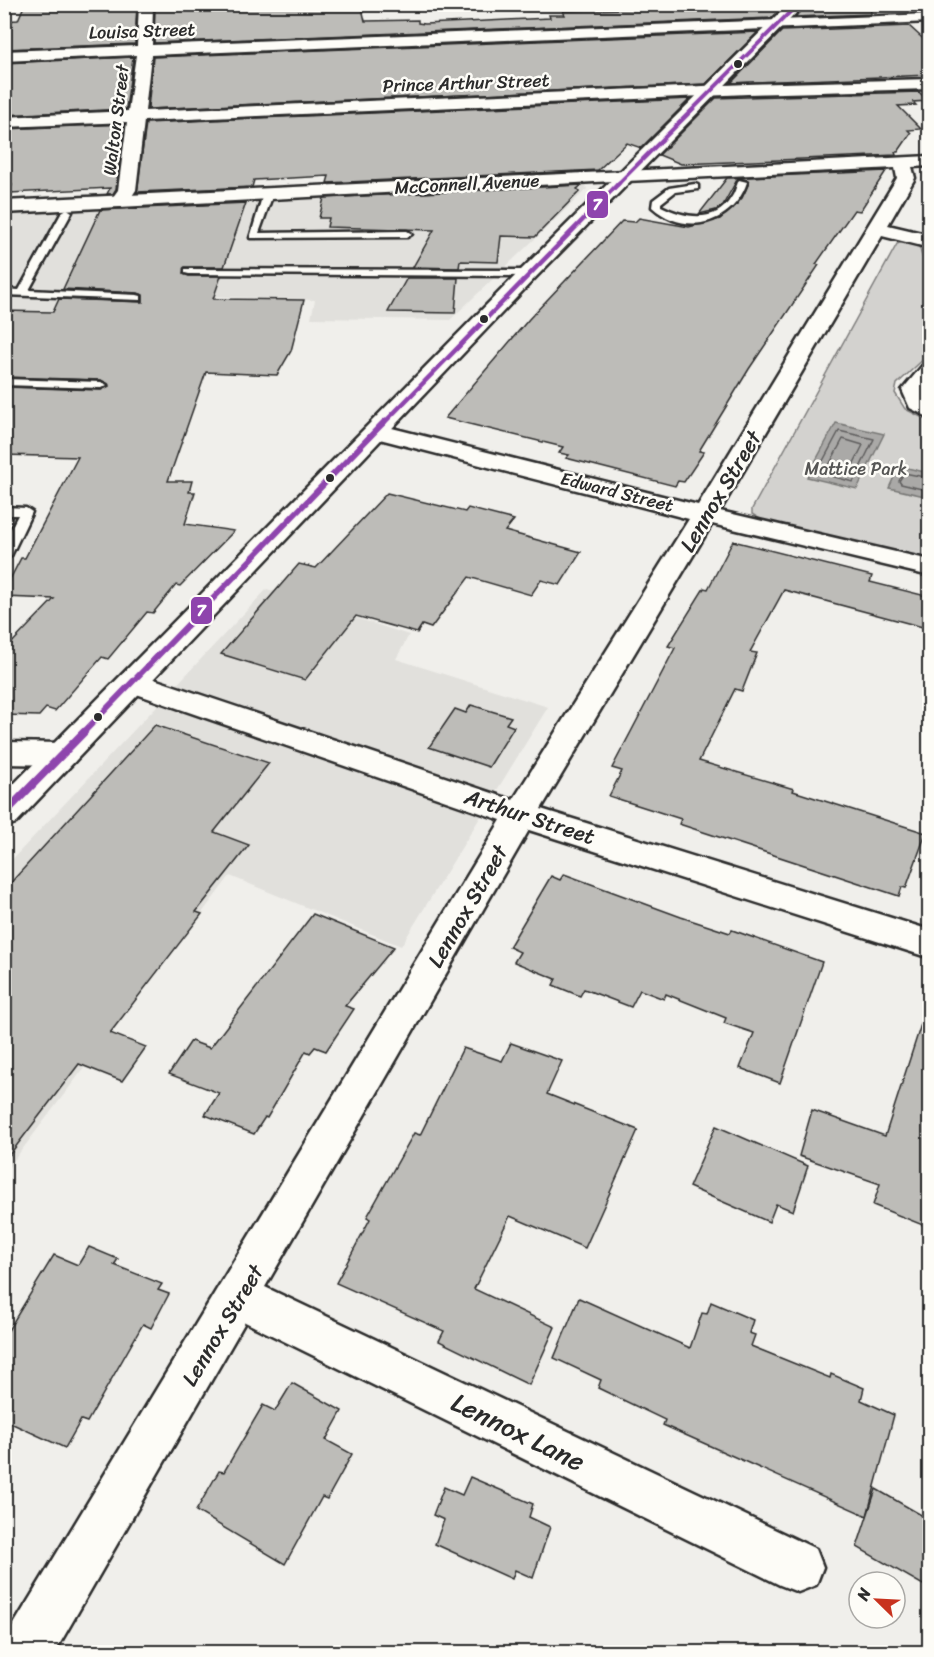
<svg xmlns="http://www.w3.org/2000/svg" width="934" height="1657" viewBox="0 0 934 1657" font-family="Sriracha,sans-serif">
<rect width="100%" height="100%" fill="#f0efeb"/>
<filter id="ink" filterUnits="userSpaceOnUse"><feTurbulence type="fractalNoise" baseFrequency=".0167" numOctaves="2"/><feDisplacementMap in="SourceGraphic" scale="12" xChannelSelector="R" yChannelSelector="G"/><feConvolveMatrix kernelMatrix="1 2 1 2 8 2 1 2 1" color-interpolation-filters="sRGB"/></filter>
<g filter="url(#ink)">
<g fill="#e1e0dc">
<path d="M583 181 587 189 450 320 311 318 315 300 174 295 5 374V214Z"/>
<path d="M267 589 409 635 396 659 548 707 401 946 230 876 5 1172V867Z"/>
</g>
<path fill="#d3d2cf" stroke="#7f7e7d" stroke-width="1.5" d="M905 241 919 246 929 279V354L897 384 895 393 905 409 929 421V562L763 521 752 514V509L897 244Z"/>
<g fill="#aaa9a7" stroke="#777775" stroke-width="1.5">
<path d="M836 423 884 434 857 489 807 477Z"/>
<path d="M899 466 929 473V497L889 488Z"/>
</g>
<g fill="none" stroke-linecap="round" stroke-linejoin="round">
<g stroke="#5e5d5d" stroke-width="1.5">
<path d="M839 431 874 439 853 482 817 472Z"/>
<path d="M843 439 863 445 849 473 828 467Z"/>
<path d="M930 478 904 473 899 481 901 484 930 491"/>
</g>
</g>
<g fill="#bdbcb8" stroke="#2b2b2b" stroke-width="1.5">
<path d="M54 4H137L135 44 4 49V21L18 20 24 6Z"/>
<path d="M155 4H361L365 21 418 20V23L425 24 550 18 549 15H565L563 11 785 4 772 18 154 43Z"/>
<path d="M807 4H870L871 14 795 17Z"/>
<path d="M909 26 930 45V75L731 83 782 31Z"/>
<path d="M758 32 706 84 148 109 153 57Z"/>
<path d="M133 57 126 109 4 115V63Z"/>
<path d="M919 92 928 101 913 102 916 105 898 106 921 129 908 130 911 133 898 152H895L896 155 681 164 659 155 716 98Z"/>
<path d="M690 99 641 148 627 143 598 170 327 183 329 176 254 180 252 187 137 192 146 123Z"/>
<path d="M124 124 116 189 113 194H107L110 188 10 193 12 185 4 186V129Z"/>
<path d="M886 171 860 211 854 210 816 264 819 265 749 369 699 451 704 452 684 482 678 481 675 486 566 458 569 455 559 453 563 447 445 418 529 319 622 221 635 222 639 218 689 227 720 219 742 198 749 183 748 180 738 178 723 205 716 210 699 214 727 178Z"/>
<path d="M582 185 577 189 580 191 535 237 501 236 498 262 460 261 459 268 413 267 434 230 327 227 329 218H319L324 198Z"/>
<path d="M246 203 224 267H185L183 273 189 276H221L213 299 304 300 291 351 277 375 206 372 168 481H192L189 492H195L185 524 234 531 180 586 176 585 153 613 147 612 108 659 102 657 55 711 46 708 39 716 4 715V651L54 599 4 597V591L21 558H25L78 457 4 455V387L101 390 109 386 101 380 4 377V311L53 312 59 299 143 302V295L138 293 63 289 100 210Z"/>
<path d="M407 278H458L455 313 388 312Z"/>
<path d="M387 493 465 512 468 508 514 520 505 531 581 552 560 585 541 580 531 595 469 577 431 628 422 625 417 633 356 616 305 680 221 654 299 564 316 568Z"/>
<path d="M733 541 872 576 870 582 930 597V629L784 590 750 652 757 653 742 691 735 689 699 761 794 789 793 791 926 833 906 888 902 887 899 896 679 824 681 819 609 796 622 771 612 768 675 648 668 646 704 588 708 589Z"/>
<path d="M471 705 511 717 506 724 514 727 489 767 429 747 455 709 466 713Z"/>
<path d="M155 725 269 763 214 832 249 845 196 912 202 914 110 1033 146 1047 122 1081 79 1064 4 1162V890Z"/>
<path d="M564 874 681 917 730 933 732 930 822 962 780 1083 740 1068 754 1033 724 1023 726 1018 666 994 664 999 640 990 631 1007 584 989 580 996 553 985 556 979 514 962 520 952 509 947 551 876 560 880Z"/>
<path d="M313 914 394 947 345 1006 354 1009 326 1051 315 1047 310 1053 306 1051 267 1118 265 1117 254 1134 205 1115 219 1093 169 1074 191 1041 210 1048Z"/>
<path d="M923 1018 930 1019V1228L873 1205 880 1184 799 1156 812 1110 885 1136Z"/>
<path d="M511 1043 562 1061 547 1094 638 1130 585 1248 510 1216 474 1289 555 1327 529 1385 439 1341 444 1331 336 1283 370 1219 367 1217 414 1133 420 1135 463 1048 502 1061Z"/>
<path d="M716 1126 808 1166 793 1211 776 1204 769 1222 689 1187Z"/>
<path d="M89 1247 118 1259 114 1265 162 1284 158 1290 169 1294 151 1328 143 1324 87 1422 81 1420 65 1448 4 1420V1337L54 1255 78 1265Z"/>
<path d="M579 1298 690 1348 702 1313 707 1314 711 1302 753 1320 749 1333 755 1335 751 1346 830 1378 831 1374 864 1388 861 1400 894 1415 867 1516 663 1425 665 1420 598 1388 601 1380 554 1358Z"/>
<path d="M292 1383 342 1411 326 1440 352 1454 327 1499 322 1497 285 1564 196 1511 219 1471 224 1472 263 1405 275 1411Z"/>
<path d="M470 1477 533 1504 529 1517 550 1527 533 1578 515 1570 512 1579 435 1544 444 1520 433 1515 444 1487 462 1495Z"/>
<path d="M876 1489 930 1520V1589L857 1547Z"/>
</g>
<g fill="none" stroke-linecap="round" stroke-linejoin="round">
<g stroke="#2b2b2b" stroke-width="5">
<g id="lane">
<path d="M739 180 747 182C733 225 685 237 652 207L653 200 669 188 695 184 698 185V189L675 192 661 203V206C684 218 716 224 731 198 735 193 736 186 739 180Z"/>
<path d="M268 191 273 194 259 233 407 231 412 234 407 237 250 238 263 194Z"/>
<path d="M67 209 72 212 29 290 137 295 141 296V300L4 295V289L19 290 62 212Z"/>
<path d="M185 269 529 270 534 273 529 276 189 274 185 273Z"/>
<path d="M4 379 101 382 107 385 101 388 4 385Z"/>
<path d="M4 507 26 508 32 512 11 556 4 560V542L18 515H4Z"/>
</g>
</g>
<g stroke="#2b2b2b" stroke-width="5">
<g id="street">
<path d="M139 4H153L152 45 930 14V22L151 55 145 111 748 84 930 79V89L748 94 144 121 136 190 126 205 119 207 110 201 118 190 127 122 4 127V117L128 111 136 55 4 61V51L137 46Z"/>
<path d="M930 156V166L912 167 915 178 888 225 930 235V248L882 236 720 511 930 560V576L712 524 541 809 930 930V958L529 830 265 1287 816 1549 823 1567 816 1585 798 1592 780 1585 245 1322 55 1652H4L8 1634 501 820 122 689 117 682 122 675 132 672 142 675 513 800 689 519 368 436 364 431 368 426 376 424 698 505 897 178 895 168 626 181 617 176 626 171Z"/>
<path d="M930 364V385L925 391 930 400V418L910 408 902 390 922 366Z"/>
<path d="M4 742 63 743 74 746 79 754 74 762 63 765 4 764Z"/>
</g>
</g>
<g stroke="#2b2b2b" stroke-width="5">
<path id="secondary" d="M626 171 632 172 635 176 632 180 4 213V201Z"/>
</g>
<g stroke="#2b2b2b" stroke-width="5">
<path id="primary" d="M789 4H805L536 277 16 823 4 827V794L522 269Z"/>
</g>
<use href="#lane" fill="#fdfcf7" fill-rule="evenodd"/>
<use href="#street" fill="#fdfcf7" fill-rule="evenodd"/>
<use href="#secondary" fill="#fdfcf7" fill-rule="evenodd"/>
<use href="#primary" fill="#fdfcf7" fill-rule="evenodd"/>
<g stroke="#fdfcf7" stroke-width="6">
<path id="bus-1-far3" d="M617 185 798 4"/>
</g>
<g stroke="#fdfcf7" stroke-width="8">
<path id="bus-1-far2" d="M383 424 619 183"/>
</g>
<g stroke="#fdfcf7" stroke-width="10">
<path id="bus-1-far1" d="M82 734 384 422"/>
</g>
<g stroke="#fdfcf7" stroke-width="13">
<path id="bus-1" d="M4 814 84 732"/>
</g>
<use href="#bus-1-far3" stroke="#8e44ad" stroke-width="4"/>
<use href="#bus-1-far2" stroke="#8e44ad" stroke-width="4.5"/>
<use href="#bus-1-far1" stroke="#8e44ad" stroke-width="6"/>
<use href="#bus-1" stroke="#8e44ad" stroke-width="8"/>
</g>
</g>
<g fill="#2b2b2b" stroke="#fdfcf7" stroke-width="2">
<circle cx="738" cy="64" r="5"/>
<circle cx="484" cy="319" r="5"/>
<circle cx="330" cy="478" r="5"/>
<circle cx="98" cy="717" r="5"/>
</g>
<g text-anchor="middle" stroke-width="5" stroke-linejoin="round" paint-order="stroke">
<g font-size="18" fill="#2b2b2b" stroke="#fdfcf7">
<text transform="translate(142 31) rotate(-2)" y="6">Louisa Street</text>
<text transform="translate(466 83) rotate(-2)" y="6">Prince Arthur Street</text>
<text transform="translate(116 120) rotate(-83)" y="6">Walton Street</text>
<text transform="translate(467 184) rotate(-3)" y="6">McConnell Avenue</text>
<text transform="translate(617 492) rotate(14)" y="6">Edward Street</text>
</g>
<g font-size="18" fill="#555554" stroke="#fdfcf7">
<text x="856" y="475">Mattice Park</text>
</g>
<g font-size="22" fill="#2b2b2b" stroke="#fdfcf7">
<text transform="translate(720 491) rotate(-59)" y="8">Lennox Street</text>
<text transform="translate(530 816) rotate(18)" y="8">Arthur Street</text>
<text transform="translate(467 906) rotate(-60)" y="8">Lennox Street</text>
<text transform="translate(222 1325) rotate(-59)" y="8">Lennox Street</text>
</g>
<g font-size="27" fill="#2b2b2b" stroke="#fdfcf7">
<text transform="translate(518 1432) rotate(26)" y="9">Lennox Lane</text>
</g>
</g>
<g stroke="#fdfcf7" stroke-width="2">
<rect x="586" y="190" width="23" height="29" rx="6" fill="#8e44ad"/>
<rect x="190" y="596" width="23" height="29" rx="6" fill="#8e44ad"/>
</g>
<g font-size="16" text-anchor="middle" font-weight="bold" fill="#fff">
<text x="597" y="210">7</text>
<text x="201" y="616">7</text>
</g>
<rect width="934" height="1657" fill="none" stroke="#fdfcf7" stroke-width="24"/>
<rect x="12" y="12" width="910" height="1633" fill="none" stroke="#2b2b2b" stroke-width="2" filter="url(#ink)"/>
<g transform="translate(877 1600) rotate(294)"><circle r="28" fill="#fdfcf7" stroke="#a9a8a5" stroke-width="1.5"/>
<path d="M0-4.5L10 22L0 15L-10 22Z" fill="#c8321e"/>
<text y="-9" font-size="16" font-weight="bold" text-anchor="middle" fill="#2b2b2b">N</text>
</g>
</svg>
